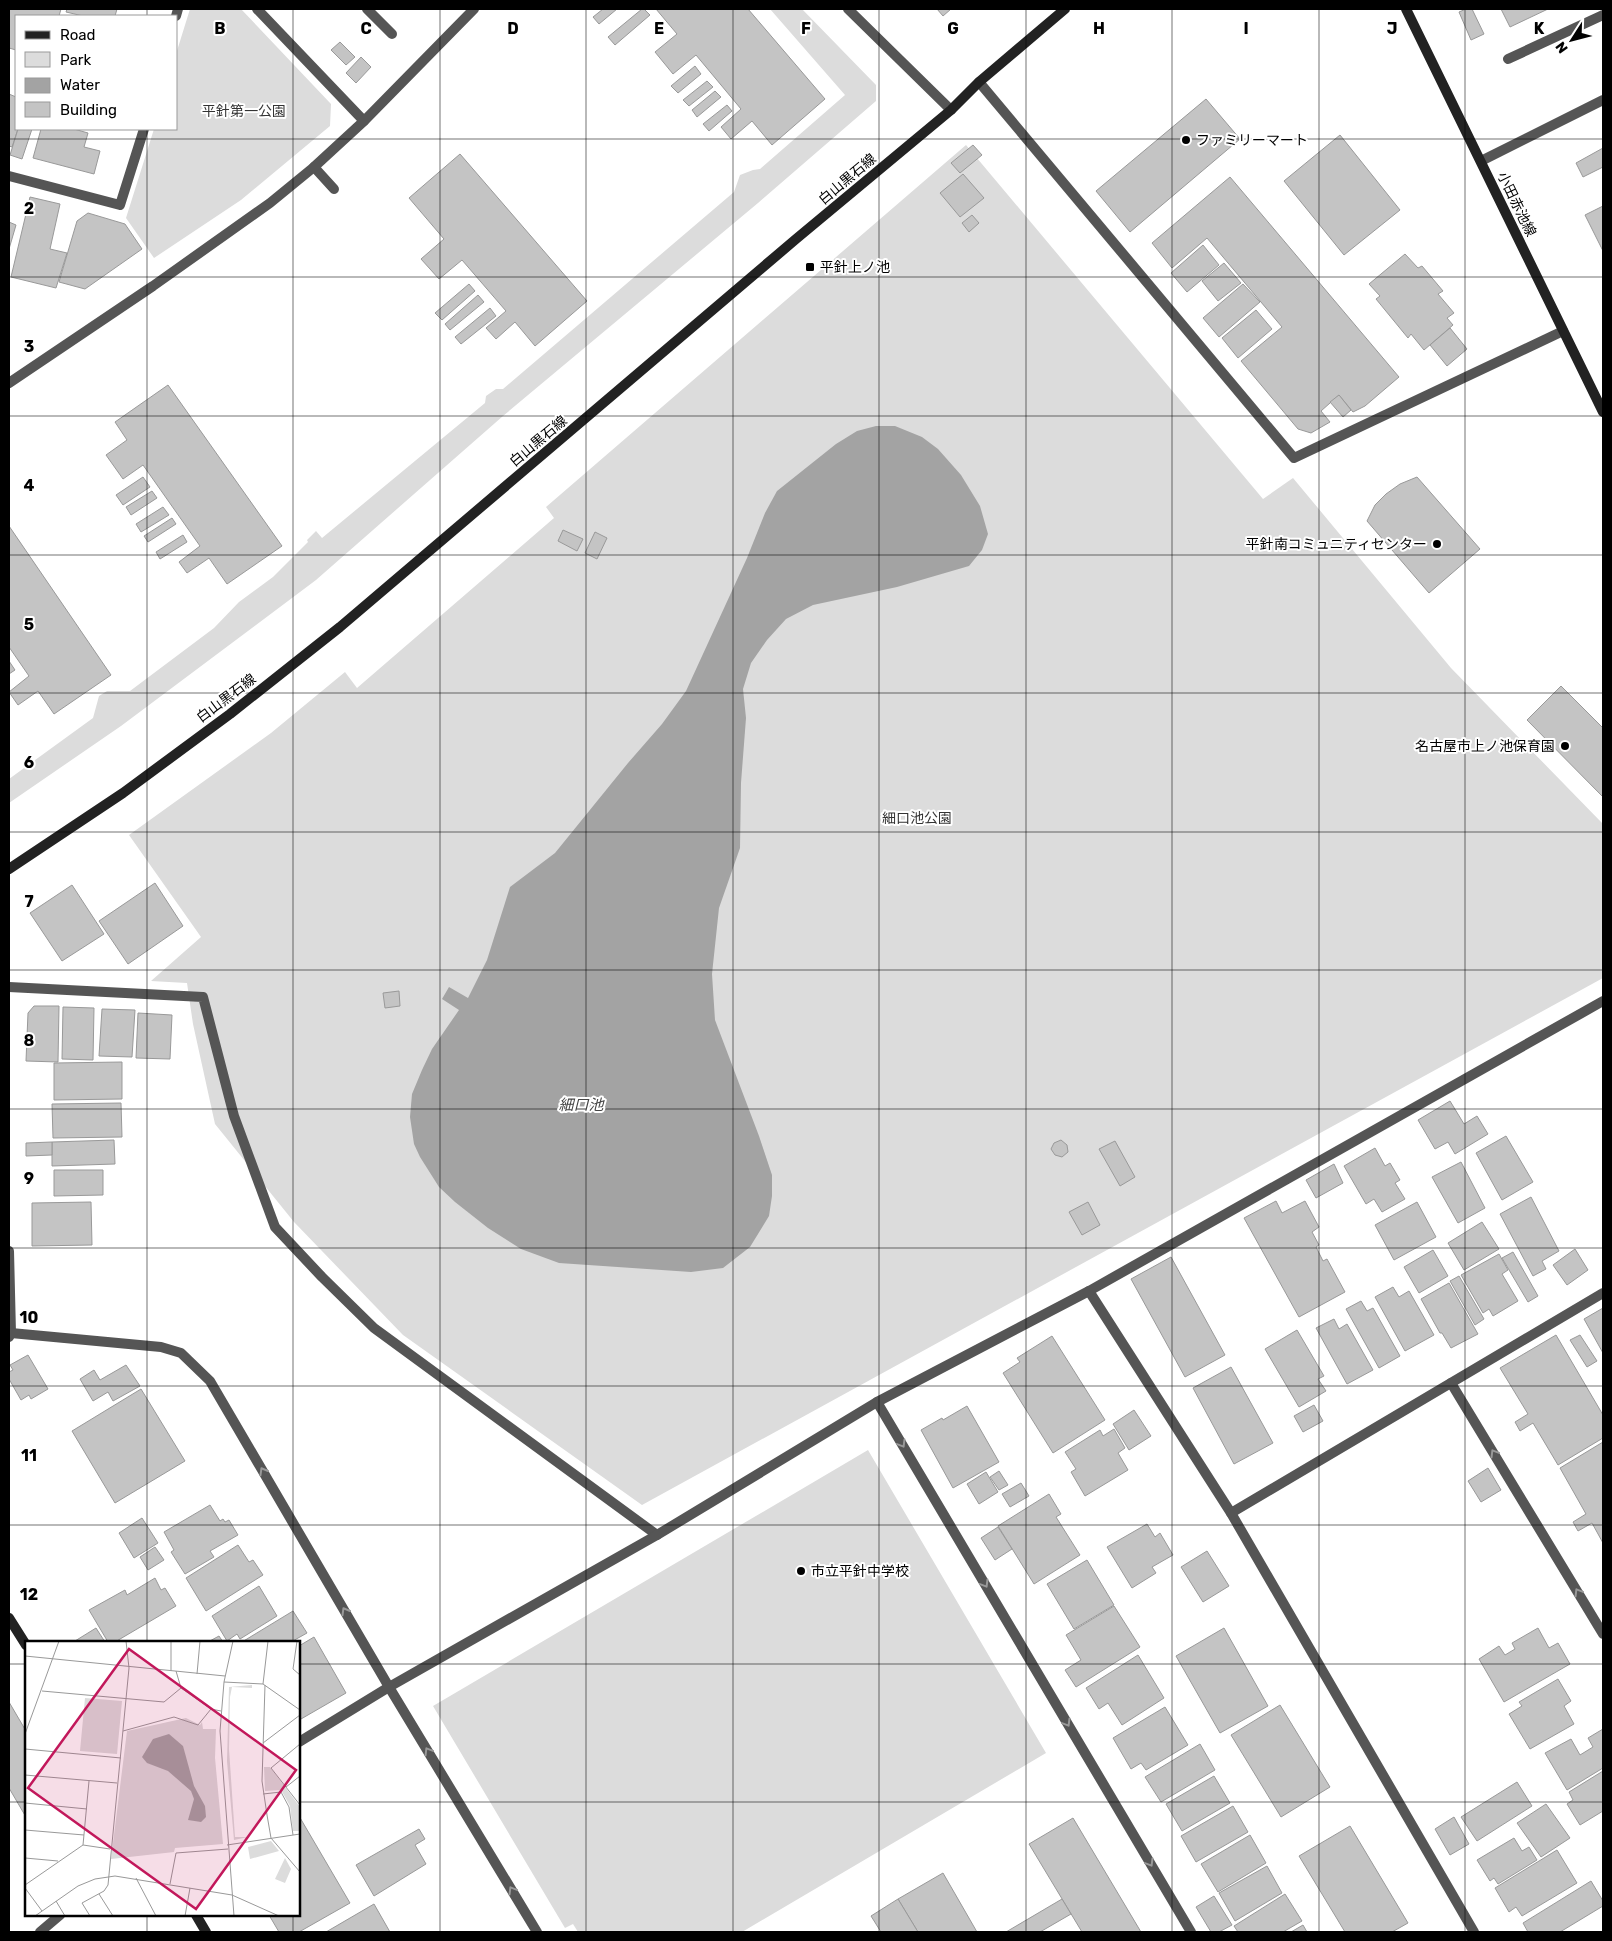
<svg xmlns="http://www.w3.org/2000/svg" width="1612" height="1941" viewBox="0 0 1612 1941" font-family="Rubik,'Noto Sans JP',sans-serif">
<rect width="100%" height="100%" fill="#fff"/>
<g fill="#dcdcdc">
<path d="M190 9H241L331 104 330 126 241 200 154 258 126 218 154 129H176V54Z"/>
<path d="M770 9H802L876 85V101L758 203 503 416 316 580 121 726 9 803V779L93 718 99 696 107 691H130L214 628 239 602 273 577 308 542 307 540 316 531 322 538 485 403 486 396 496 389H503L734 192 740 175 753 170 760 169 845 95Z"/>
<path d="M966 145 1263 499 1293 478 1451 668 1603 824V978L642 1505 403 1335 294 1222 215 1124 193 1024 187 983 151 981 201 937 129 835 271 733 345 672 357 688 554 518 546 507Z"/>
<path d="M868 1450 1046 1753 742 1932H578L573 1924 565 1928 433 1706Z"/>
</g>
<path fill="#a3a3a3" d="M876 426H895L922 437 938 449 961 475 980 506 988 534 982 550 969 566 897 587 813 605 786 619 767 640 751 663 743 689 746 718 741 783 740 848 719 908 712 974 715 1020 759 1136 772 1175V1196L769 1216 750 1247 723 1268 691 1272 559 1263 521 1249 488 1228 455 1202 439 1187 420 1157 414 1144 410 1117 412 1094 422 1070 432 1049 459 1010 442 999 449 987 468 998 487 960 510 887 555 853 628 763 662 724 686 691 747 558 765 513 777 491 836 444 857 431Z"/>
<g fill="#c4c4c4" stroke="#999">
<path d="M9 9H61L59 16H16V50L9 48Z"/>
<path d="M67 9H117L115 16H83L66 12Z"/>
<path d="M603 9H617L599 24 593 17Z"/>
<path d="M642 9H644L650 15 615 45 608 37Z"/>
<path d="M656 9H748L825 99 772 145 752 121 731 139 721 127 741 109 696 55 673 74 655 52 677 34Z"/>
<path d="M937 9H951L943 16Z"/>
<path d="M1466 9H1472L1484 34 1471 40 1459 12Z"/>
<path d="M1501 9H1548L1510 27Z"/>
<path d="M340 42 355 57 346 65 331 50Z"/>
<path d="M361 57 371 67 356 83 346 73Z"/>
<path d="M695 66 701 74 678 93 671 86Z"/>
<path d="M707 81 713 87 689 106 683 100Z"/>
<path d="M715 91 721 97 697 117 692 110Z"/>
<path d="M9 94 16 97V129H18L12 147 9 146Z"/>
<path d="M1206 99 1240 139 1130 232 1096 191Z"/>
<path d="M727 105 732 111 709 131 703 124Z"/>
<path d="M18 129H32L22 159 10 155Z"/>
<path d="M41 129H74L88 133 84 147 100 151 94 174 33 158Z"/>
<path d="M1340 135 1400 210 1344 255 1284 181Z"/>
<path d="M973 145 982 155 960 173 951 163Z"/>
<path d="M1603 148V167L1583 177 1576 163Z"/>
<path d="M460 154 587 301 535 346 515 322 496 339 486 328 506 311 462 260 439 279 421 259 444 239 409 198Z"/>
<path d="M963 174 984 198 960 217 940 193Z"/>
<path d="M1230 177 1399 377 1365 406 1353 412 1339 395 1321 411 1330 422 1311 433 1298 429 1241 361 1282 327 1207 238 1172 268 1152 243Z"/>
<path d="M30 197 60 204 50 249 67 253 56 288 11 277Z"/>
<path d="M1603 206V251L1585 215Z"/>
<path d="M88 213 125 224 142 249 85 289 59 282 77 221Z"/>
<path d="M972 215 979 223 969 232 962 223Z"/>
<path d="M9 222 16 225 9 249Z"/>
<path d="M1203 245 1219 265 1187 292 1171 273Z"/>
<path d="M1405 254 1418 268 1422 266 1443 291 1438 294 1454 313 1447 318 1453 325 1424 350 1411 334 1408 338 1376 299 1380 296 1369 284Z"/>
<path d="M1224 263 1241 283 1218 301 1202 281Z"/>
<path d="M469 284 475 291 442 320 435 313Z"/>
<path d="M1243 284 1260 302 1219 337 1203 318Z"/>
<path d="M478 295 484 302 450 330 445 324Z"/>
<path d="M490 308 496 316 461 344 455 337Z"/>
<path d="M1256 310 1272 329 1238 358 1222 338Z"/>
<path d="M1450 328 1467 349 1447 366 1430 345Z"/>
<path d="M168 385 282 546 227 584 209 558 187 573 179 562 200 546 143 465 123 479 106 455 127 440 115 422Z"/>
<path d="M1339 395 1351 410 1343 417 1330 402Z"/>
<path d="M143 477 150 487 123 505 116 495Z"/>
<path d="M1417 477 1480 549 1429 593 1367 521 1375 505 1386 494 1400 484Z"/>
<path d="M152 491 157 498 131 515 126 507Z"/>
<path d="M163 507 169 515 141 532 136 524Z"/>
<path d="M172 518 176 524 148 542 144 536Z"/>
<path d="M9 526 111 675 54 714 38 691 18 705 9 692 29 676 9 647Z"/>
<path d="M563 530 583 539 577 551 558 541Z"/>
<path d="M595 532 607 538 597 559 585 553Z"/>
<path d="M183 535 187 542 160 559 156 552Z"/>
<path d="M9 661 15 670 9 674Z"/>
<path d="M1561 686 1603 728V797L1527 720Z"/>
<path d="M155 883 183 926 128 964 99 921Z"/>
<path d="M72 885 104 934 62 961 30 913Z"/>
<path d="M399 991 400 1006 385 1008 383 993Z"/>
<path d="M34 1006H59L58 1062 26 1061 28 1013Z"/>
<path d="M63 1007 94 1008 93 1060 62 1059Z"/>
<path d="M102 1009 135 1010 132 1057 99 1056Z"/>
<path d="M138 1013 172 1015 170 1059 136 1058Z"/>
<path d="M122 1062V1099L54 1100V1063Z"/>
<path d="M1450 1101 1464 1124 1477 1116 1488 1134 1455 1154 1448 1142 1435 1149 1418 1120Z"/>
<path d="M121 1103 122 1137 53 1138 52 1104Z"/>
<path d="M1506 1136 1533 1182 1502 1200 1476 1153Z"/>
<path d="M114 1140 115 1164 52 1166V1142Z"/>
<path d="M1061 1140 1067 1145 1068 1152 1062 1157 1055 1155 1051 1149 1054 1143Z"/>
<path d="M1115 1141 1135 1177 1120 1186 1099 1149Z"/>
<path d="M52 1142V1155L26 1156V1143Z"/>
<path d="M1375 1148 1385 1166 1390 1163 1400 1180 1395 1183 1405 1199 1382 1212 1374 1199 1366 1204 1344 1166Z"/>
<path d="M1461 1162 1485 1208 1458 1223 1432 1177Z"/>
<path d="M1334 1164 1343 1183 1316 1198 1306 1180Z"/>
<path d="M54 1170H103V1195L54 1196Z"/>
<path d="M1531 1197 1559 1251 1542 1261 1546 1269 1533 1276 1500 1214Z"/>
<path d="M1276 1201 1282 1213 1305 1201 1319 1227 1312 1232 1319 1245 1316 1247 1323 1261 1327 1259 1345 1292 1299 1317 1244 1218Z"/>
<path d="M91 1202 92 1245 32 1246V1203Z"/>
<path d="M1088 1202 1100 1225 1082 1235 1069 1212Z"/>
<path d="M1417 1202 1436 1237 1394 1260 1375 1225Z"/>
<path d="M1482 1222 1499 1249 1464 1270 1448 1243Z"/>
<path d="M1575 1249 1588 1270 1567 1285 1553 1265Z"/>
<path d="M1433 1250 1448 1276 1419 1293 1404 1267Z"/>
<path d="M1513 1252 1538 1296 1528 1302 1502 1258Z"/>
<path d="M1499 1254 1508 1270 1502 1274 1518 1301 1493 1316 1489 1309 1483 1313 1461 1275Z"/>
<path d="M1171 1257 1225 1355 1185 1377 1131 1279Z"/>
<path d="M1459 1276 1484 1319 1475 1325 1450 1281Z"/>
<path d="M1449 1283 1478 1334 1451 1348 1442 1333H1440L1421 1299Z"/>
<path d="M1393 1287 1399 1297 1409 1291 1434 1335 1405 1351 1375 1297Z"/>
<path d="M1361 1301 1367 1311 1373 1308 1400 1356 1379 1368 1346 1309Z"/>
<path d="M1603 1308V1353L1584 1319Z"/>
<path d="M1334 1319 1339 1329 1347 1324 1373 1370 1347 1384 1316 1328Z"/>
<path d="M1297 1330 1324 1376 1318 1379 1326 1391 1299 1407 1265 1349Z"/>
<path d="M1556 1335 1603 1415V1438L1558 1465 1533 1423 1520 1431 1515 1422 1528 1414 1500 1368Z"/>
<path d="M1580 1335 1597 1361 1587 1367 1570 1340Z"/>
<path d="M1052 1336 1105 1420 1053 1453 1003 1373 1020 1362 1017 1358Z"/>
<path d="M28 1355 48 1389 31 1399 29 1395 21 1400 9 1379V1372L13 1370 10 1365Z"/>
<path d="M126 1365 140 1386 113 1401 108 1392 93 1401 80 1379 94 1370 100 1380Z"/>
<path d="M1231 1367 1273 1443 1234 1464 1193 1388Z"/>
<path d="M141 1389 185 1461 115 1503 72 1431Z"/>
<path d="M1314 1405 1323 1421 1303 1432 1294 1416Z"/>
<path d="M967 1406 999 1462 953 1488 921 1430 942 1418 943 1420Z"/>
<path d="M1134 1410 1151 1436 1129 1450 1113 1424Z"/>
<path d="M1114 1429 1125 1448 1118 1453 1128 1470 1085 1496 1071 1472 1076 1469 1065 1452 1100 1430 1103 1436Z"/>
<path d="M1603 1442V1543L1592 1523 1578 1531 1573 1522 1586 1514 1560 1468Z"/>
<path d="M1488 1468 1501 1490 1481 1502 1468 1481Z"/>
<path d="M999 1471 1008 1485 999 1490 990 1477Z"/>
<path d="M986 1472 998 1492 979 1504 967 1484Z"/>
<path d="M1021 1483 1029 1496 1010 1507 1002 1494Z"/>
<path d="M1049 1494 1061 1514 1056 1517 1080 1555 1034 1584 998 1526Z"/>
<path d="M210 1505 220 1521 223 1519 225 1522 229 1520 238 1535 210 1551 214 1557 185 1574 171 1552 174 1550 164 1532Z"/>
<path d="M142 1518 158 1543 134 1558 119 1533Z"/>
<path d="M1147 1524 1155 1537 1160 1533 1173 1555 1152 1567 1156 1573 1132 1588 1107 1547Z"/>
<path d="M998 1527 1012 1549 995 1560 981 1538Z"/>
<path d="M238 1545 249 1562 253 1560 263 1575 206 1611 186 1578Z"/>
<path d="M155 1547 164 1560 148 1570 140 1557Z"/>
<path d="M1207 1551 1229 1586 1203 1602 1181 1567Z"/>
<path d="M1087 1560 1114 1605 1074 1629 1047 1584Z"/>
<path d="M155 1578 161 1590 165 1588 176 1606 115 1642H108L89 1610 125 1590 127 1595Z"/>
<path d="M259 1586 277 1616 240 1639 237 1634 227 1641 212 1616Z"/>
<path d="M1114 1606 1140 1647 1076 1687 1065 1670 1081 1660 1066 1635Z"/>
<path d="M293 1611 307 1633 291 1642H242Z"/>
<path d="M96 1628 105 1642H76L75 1641Z"/>
<path d="M1224 1628 1268 1706 1220 1733 1176 1656Z"/>
<path d="M1538 1628 1549 1648 1558 1643 1570 1664 1504 1702 1479 1659 1499 1646 1505 1655 1515 1649 1512 1643Z"/>
<path d="M219 1636 223 1642H208Z"/>
<path d="M314 1637 346 1693 301 1719 299 1715V1646Z"/>
<path d="M1138 1655 1164 1698 1122 1725 1108 1703 1099 1709 1086 1688Z"/>
<path d="M1558 1679 1571 1701 1564 1706 1574 1724 1530 1749 1509 1714 1522 1706 1519 1702Z"/>
<path d="M9 1702 26 1731V1817L9 1788Z"/>
<path d="M1280 1705 1330 1787 1281 1817 1231 1735Z"/>
<path d="M1165 1707 1188 1745 1146 1770 1141 1763 1131 1769 1113 1738Z"/>
<path d="M1603 1729V1768L1567 1790 1545 1753 1571 1739 1580 1755 1593 1747 1588 1738Z"/>
<path d="M1200 1744 1215 1770 1161 1802 1145 1777Z"/>
<path d="M1603 1771V1811L1580 1825 1567 1804 1573 1800 1569 1792Z"/>
<path d="M1214 1776 1230 1803 1182 1831 1166 1804Z"/>
<path d="M1517 1782 1532 1806 1477 1841 1461 1817Z"/>
<path d="M1546 1804 1570 1838 1541 1857 1517 1823Z"/>
<path d="M1233 1806 1248 1832 1196 1862 1181 1836Z"/>
<path d="M299 1816 350 1903 299 1932H279L269 1915H299Z"/>
<path d="M1454 1817 1469 1844 1450 1855 1435 1829Z"/>
<path d="M1073 1818 1141 1932H1082L1029 1844Z"/>
<path d="M1350 1826 1408 1923 1392 1932H1345L1299 1856Z"/>
<path d="M419 1829 425 1839 415 1845 426 1864 374 1896 356 1865Z"/>
<path d="M1250 1835 1266 1863 1218 1892 1201 1864Z"/>
<path d="M1514 1838 1522 1851 1529 1847 1537 1860 1498 1884 1494 1878 1490 1881 1477 1860Z"/>
<path d="M1557 1850 1577 1883 1522 1916 1516 1907 1509 1912 1495 1888Z"/>
<path d="M1267 1866 1282 1893 1235 1921 1219 1893Z"/>
<path d="M943 1873 977 1932H918L898 1899Z"/>
<path d="M1591 1881 1603 1901V1906L1560 1932H1528L1523 1923Z"/>
<path d="M1285 1894 1302 1921 1283 1932H1238L1234 1926Z"/>
<path d="M1214 1896 1232 1925 1219 1932H1211L1196 1907Z"/>
<path d="M898 1899 918 1932H881L871 1916Z"/>
<path d="M1062 1899 1071 1914 1040 1932H1006Z"/>
<path d="M374 1904 390 1932H326Z"/>
<path d="M1303 1925 1307 1932H1291Z"/>
</g>
<g fill="none" stroke-linecap="round" stroke-linejoin="round">
<g stroke="#555" stroke-width="10">
<path d="M367 9 392 34"/>
<path d="M1508 59 1603 15"/>
<path d="M314 167 334 189"/>
</g>
<g stroke="#555" stroke-width="10">
<path d="M257 9 364 121"/>
<path d="M848 9 951 110"/>
<path d="M176 16 178 9"/>
<path d="M979 82 1294 458 1563 331"/>
<path d="M1481 161 1603 100"/>
<path d="M9 176 120 205 144 129"/>
<path d="M9 383 153 286 270 203 314 167 364 121 474 9"/>
<path d="M9 987 203 997 234 1116 275 1227 322 1277 374 1328 657 1535"/>
<path d="M9 1251 11 1333 9 1337"/>
<path d="M1089 1291 1231 1513 1474 1932"/>
<path d="M11 1333 161 1347 181 1353 210 1381 389 1687 537 1932"/>
<path d="M1451 1383 1603 1634"/>
<path d="M877 1402 1191 1932"/>
<path d="M1231 1513 1603 1293"/>
<path d="M299 1742 389 1687 657 1535 877 1402 1089 1291 1603 1001"/>
<path d="M40 1932 60 1915"/>
</g>
<g stroke="#222" stroke-width="10">
<path d="M1406 9 1603 412"/>
<path d="M9 869 123 793 230 714 340 627 796 239 951 110 979 82 1065 9"/>
<path d="M9 1618 26 1645"/>
<path d="M196 1915 206 1932"/>
</g>
</g>
<defs><path id="oneway-chevron" d="M-2-3.5L2.5 0L-2 3.5" fill="none" stroke-width="1.6" stroke-linecap="round" stroke-linejoin="round" transform="scale(1.25)"/></defs>
<g stroke="#999">
<use href="#oneway-chevron" transform="translate(902 1444) rotate(59)"/>
<use href="#oneway-chevron" transform="translate(1494 1453) rotate(-121)"/>
<use href="#oneway-chevron" transform="translate(263 1471) rotate(-120)"/>
<use href="#oneway-chevron" transform="translate(985 1584) rotate(59)"/>
<use href="#oneway-chevron" transform="translate(1578 1592) rotate(-121)"/>
<use href="#oneway-chevron" transform="translate(345 1611) rotate(-120)"/>
<use href="#oneway-chevron" transform="translate(1067 1723) rotate(59)"/>
<use href="#oneway-chevron" transform="translate(428 1751) rotate(-121)"/>
<use href="#oneway-chevron" transform="translate(1150 1863) rotate(59)"/>
<use href="#oneway-chevron" transform="translate(512 1890) rotate(-121)"/>
</g>
<path fill="none" stroke="#000" stroke-width="1" stroke-opacity="0.55" d="M147 9V16M293 9V1642M440 9V1932M586 9V1932M733 9V1932M879 9V1932M1026 9V1932M1172 9V1932M1319 9V1932M1465 9V1932M147 129V1642M9 139H1603M9 277H1603M9 416H1603M9 555H1603M9 693H1603M9 832H1603M9 970H1603M9 1109H1603M9 1248H1603M9 1386H1603M9 1525H1603M9 1664H26M299 1664H1603M9 1802H26M299 1802H1603M147 1915V1932M293 1915V1932"/>
<g fill="#000" stroke="#fff" stroke-width="2">
<circle cx="1186" cy="140" r="5"/>
<rect x="805" y="262" width="10" height="10" rx="2.5"/>
<circle cx="1437" cy="544" r="5"/>
<circle cx="1565" cy="746" r="5"/>
<circle cx="801" cy="1571" r="5"/>
</g>
<g text-anchor="middle" stroke-width="4" stroke-linejoin="round" paint-order="stroke">
<g font-size="14" fill="#333" stroke="#fff">
<text x="244" y="116">平針第一公園</text>
<text x="917" y="823">細口池公園</text>
</g>
<g font-size="14" fill="#000" stroke="#fff" text-anchor="start">
<text x="1196" y="145">ファミリーマート</text>
<text x="820" y="272">平針上ノ池</text>
<text x="1427" y="549" text-anchor="end">平針南コミュニティセンター</text>
<text x="1555" y="751" text-anchor="end">名古屋市上ノ池保育園</text>
<text x="811" y="1576">市立平針中学校</text>
</g>
<g font-size="14" fill="#000" stroke="#fff">
<text transform="translate(847 179) rotate(-40)" y="5">白山黒石線</text>
<text transform="translate(1517 204) rotate(64)" y="5">小田赤池線</text>
<text transform="translate(538 441) rotate(-40)" y="5">白山黒石線</text>
<text transform="translate(226 698) rotate(-37)" y="5">白山黒石線</text>
</g>
<g font-size="15" font-style="italic" fill="#444" stroke="#fff">
<text x="581" y="1110">細口池</text>
</g>
</g>
<g transform="translate(25 1641)">
<rect width="275" height="275" fill="#fff"/>
<path d="M227 44V47L207 46 205 56 204 108 210 196H223L209 199 202 120 204 46ZM60 57 97 60 92 113 55 110ZM161 77 175 84 177 81 178 88H191L190 117 198 203 150 207 149 211 86 218 102 90ZM239 126H245L275 166V190H268L265 165 256 149 240 150ZM246 200 254 210 225 218 223 206ZM260 217 266 228 260 242 250 238Z" fill="#dcdcdc"/>
<path d="M144 93 158 105 169 145 180 165 181 176 176 181 163 179 169 158 166 150 143 130 122 122 117 116 128 98Z" fill="#a3a3a3"/>
<path fill="none" stroke="#999" stroke-width="1" d="M146 0V30M208 0 199 41 195 90 209 275M272 0 268 28 275 34M0 15 200 35M151 30 156 47 186 68 196 70M172 33 175 0M199 41 238 43 275 69M238 43 243 0M240 44 237 140 242 174 246 197 275 231M17 50 139 61 156 47M98 90 149 76 173 84 186 68M0 93 34 0M238 102 275 74M275 103 246 127 275 164M0 108 96 117M0 134 92 142M261 146 275 135M238 153 256 151 264 166 268 194M0 162 62 168M0 189 59 194M58 204 85 208M202 204 275 193M0 217 33 220M111 237 131 275M145 243 151 212 203 208M0 244 58 204 64 140M0 247 17 270M74 253 88 275M31 260 40 275M10 275 53 245 70 238 90 235 207 254 254 275M65 275 57 262 79 250 83 244 104 27 101 0M160 275 165 247"/>
<path fill="#c2185b" fill-opacity="0.15" stroke="#c2185b" stroke-width="2.5" d="M104 8 271 129 171 268 3 147Z"/>
<rect width="275" height="275" fill="none" stroke="#000" stroke-width="2.5"/>
</g>
<g font-size="16" text-anchor="middle" font-weight="bold" fill="#000" stroke="#fff" stroke-width="4" stroke-linejoin="round" paint-order="stroke">
<text x="220" y="34">B</text>
<text x="366" y="34">C</text>
<text x="513" y="34">D</text>
<text x="659" y="34">E</text>
<text x="806" y="34">F</text>
<text x="953" y="34">G</text>
<text x="1099" y="34">H</text>
<text x="1246" y="34">I</text>
<text x="1392" y="34">J</text>
<text x="1539" y="34">K</text>
<text x="29" y="214">2</text>
<text x="29" y="352">3</text>
<text x="29" y="491">4</text>
<text x="29" y="630">5</text>
<text x="29" y="768">6</text>
<text x="29" y="907">7</text>
<text x="29" y="1046">8</text>
<text x="29" y="1184">9</text>
<text x="29" y="1323">10</text>
<text x="29" y="1461">11</text>
<text x="29" y="1600">12</text>
</g>
<rect width="1612" height="1941" fill="none" stroke="#000000" stroke-width="20"/>
<rect x="15" y="15" width="162" height="115" fill="#ffffff" stroke="#999999"/>
<rect x="25" y="31" width="25" height="8" fill="#222222" stroke="#999999"/>
<text x="60" y="40" font-size="15" fill="#000000">Road</text>
<rect x="25" y="52" width="25" height="15" fill="#dcdcdc" stroke="#999999"/>
<text x="60" y="65" font-size="15" fill="#000000">Park</text>
<rect x="25" y="78" width="25" height="15" fill="#a3a3a3" stroke="#999999"/>
<text x="60" y="90" font-size="15" fill="#000000">Water</text>
<rect x="25" y="102" width="25" height="15" fill="#c4c4c4" stroke="#999999"/>
<text x="60" y="115" font-size="15" fill="#000000">Building</text>
<g transform="translate(1572 40) rotate(234)" stroke="#ffffff" stroke-width="4" paint-order="stroke">
<path d="M0-4L9 19L0 12L-9 19Z" fill="#000000"/>
<text y="-8" font-size="14" font-weight="bold" text-anchor="middle" fill="#000000">N</text>
</g>
</svg>
